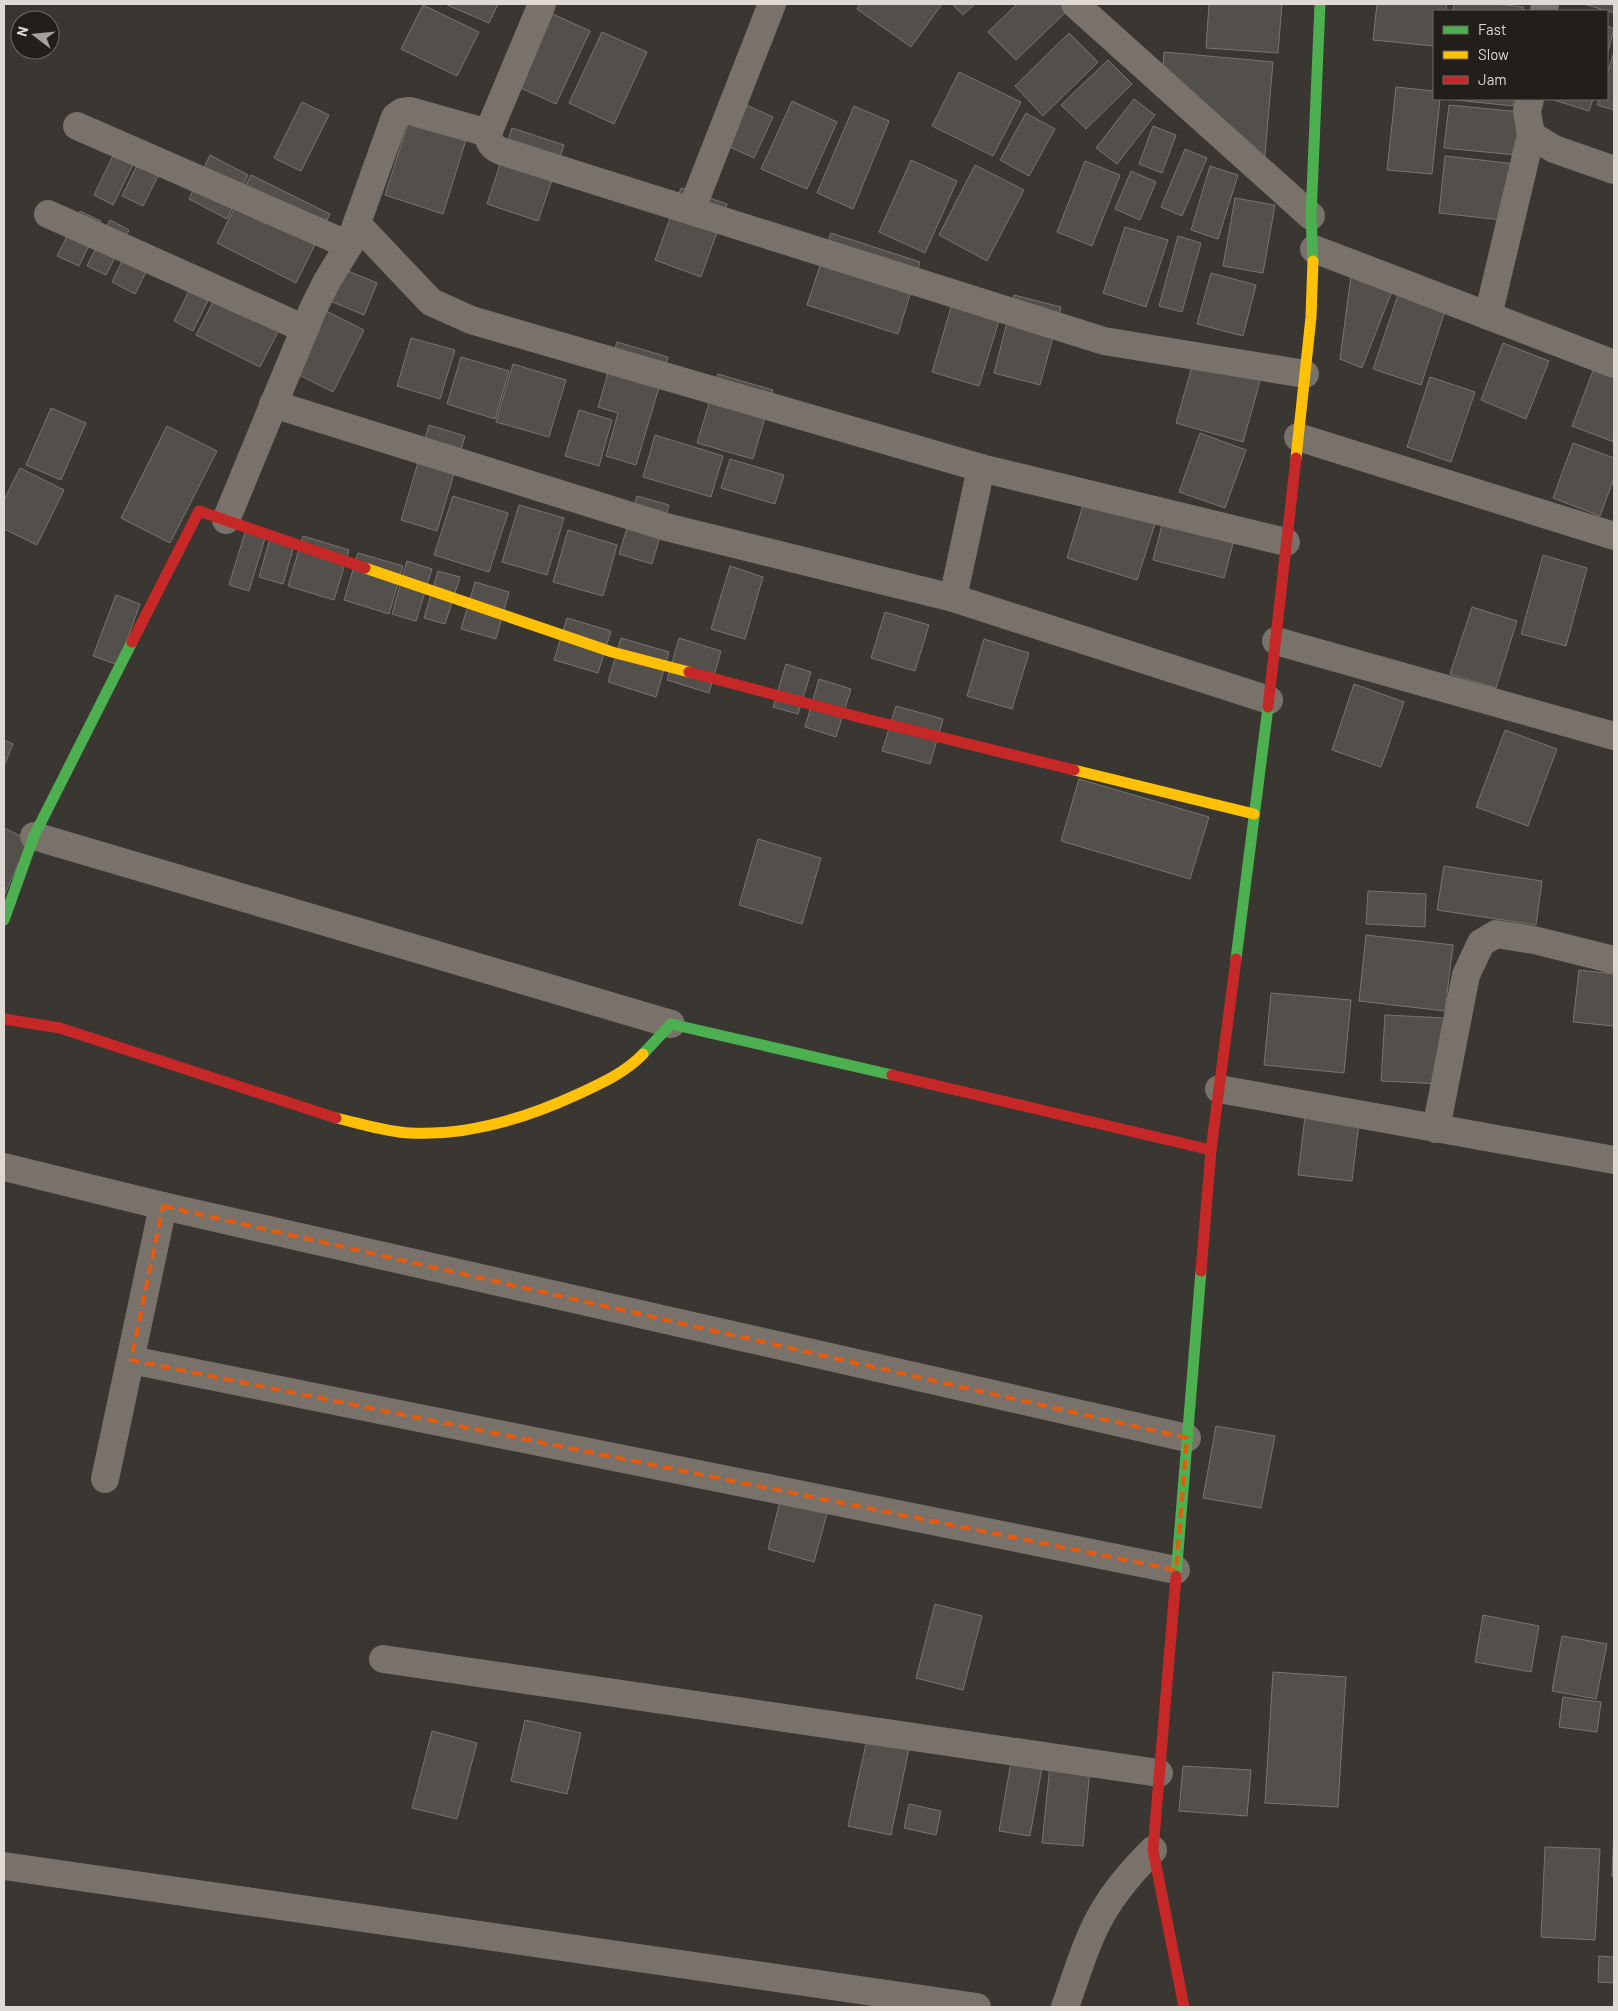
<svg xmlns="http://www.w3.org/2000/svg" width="1618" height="2011" viewBox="0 0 1618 2011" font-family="Barlow,sans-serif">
<rect width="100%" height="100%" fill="#3a3631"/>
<g fill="#534f4b" stroke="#787570">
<path d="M445 4H498L489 23Z"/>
<path d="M860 4H942L911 47 857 9Z"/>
<path d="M952 4H975L963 15Z"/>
<path d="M1017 4H1064L1069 9 1016 60 988 32Z"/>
<path d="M1209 4H1282L1278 53 1206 48Z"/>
<path d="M1377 4H1447L1446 11H1434V46L1373 40Z"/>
<path d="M1454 4H1497L1524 7 1523 11H1453Z"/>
<path d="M1584 4H1614V13Z"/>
<path d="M423 5 479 32 457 76 401 49Z"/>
<path d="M548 12 590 31 556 104 514 85Z"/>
<path d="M1607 26 1614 29 1607 55Z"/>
<path d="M602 32 647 52 614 124 569 103Z"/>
<path d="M1069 33 1098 62 1043 116 1015 86Z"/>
<path d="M1164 52 1273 62 1263 177 1163 70Z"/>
<path d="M1614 52V110L1597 105 1599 99H1607V75Z"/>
<path d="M1108 60 1132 84 1086 129 1061 105Z"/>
<path d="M959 72 1021 102 993 156 932 126Z"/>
<path d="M1396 87 1434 91V99H1440L1432 174 1387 170Z"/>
<path d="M1134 99 1155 115 1117 164 1096 148Z"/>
<path d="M1446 99H1514L1513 106Z"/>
<path d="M1551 99H1593L1589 111Z"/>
<path d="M792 101 837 122 807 189 761 169Z"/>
<path d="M302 102 329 115 301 171 274 158Z"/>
<path d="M742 103 773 117 754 158 723 144Z"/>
<path d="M1449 105 1521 112 1516 155 1444 148Z"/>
<path d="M854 106 889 121 853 209 817 193Z"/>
<path d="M1026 113 1055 129 1029 176 1000 160Z"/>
<path d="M411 114 468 133 443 214 385 195Z"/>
<path d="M1153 126 1176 135 1162 173 1139 164Z"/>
<path d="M512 128 564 145 538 221 487 204Z"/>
<path d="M119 143 139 153 113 205 94 195Z"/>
<path d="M1185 149 1207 158 1182 216 1161 207Z"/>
<path d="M210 155 248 175 227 219 189 199Z"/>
<path d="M1445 156 1516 164 1511 221 1439 213Z"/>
<path d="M141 157 162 168 143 206 122 196Z"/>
<path d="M911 160 957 181 925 253 879 232Z"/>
<path d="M1085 161 1120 175 1092 246 1057 232Z"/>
<path d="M975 165 1024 190 987 261 939 235Z"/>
<path d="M1210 166 1238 175 1218 239 1191 230Z"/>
<path d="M1131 171 1156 182 1140 220 1115 209Z"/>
<path d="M251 175 330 214 296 283 217 243Z"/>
<path d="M681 188 727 204 701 277 655 260Z"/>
<path d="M1235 198 1275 205 1263 273 1223 266Z"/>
<path d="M80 211 101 221 79 266 57 256Z"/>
<path d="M110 220 129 230 106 275 87 266Z"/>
<path d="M1125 227 1168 240 1146 307 1103 293Z"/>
<path d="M831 233 920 262 898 334 807 305Z"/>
<path d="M1178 236 1201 243 1182 312 1159 306Z"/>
<path d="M133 238 157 250 135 294 112 282Z"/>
<path d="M336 266 377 283 364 315 323 298Z"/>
<path d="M199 271 218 280 193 331 174 321Z"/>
<path d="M1211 273 1256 285 1243 336 1197 324Z"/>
<path d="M1351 276 1392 291 1362 368 1340 359Z"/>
<path d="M217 294 281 326 260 367 196 335Z"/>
<path d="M1014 295 1061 307 1040 385 994 373Z"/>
<path d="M1398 295 1445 311 1421 385 1373 369Z"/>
<path d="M954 297 1002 311 979 386 932 372Z"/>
<path d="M318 307 364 330 333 392 287 369Z"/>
<path d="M411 338 455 350 440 399 397 386Z"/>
<path d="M617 342 668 357 636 465 606 456 618 413 598 407Z"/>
<path d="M1503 343 1549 361 1526 419 1481 400Z"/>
<path d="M1195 356 1262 374 1243 442 1176 423Z"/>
<path d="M461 357 509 371 495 419 447 404Z"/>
<path d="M1597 360 1614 366V442L1572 426Z"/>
<path d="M513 364 566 380 549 437 496 422Z"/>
<path d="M718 374 773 390 753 459 697 443Z"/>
<path d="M1430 377 1475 392 1451 462 1407 447Z"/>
<path d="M51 408 86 423 61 480 26 465Z"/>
<path d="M579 410 612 420 599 466 565 456Z"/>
<path d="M429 425 465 436 437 531 401 520Z"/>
<path d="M167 426 217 451 170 543 121 518Z"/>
<path d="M1200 433 1246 450 1225 508 1179 492Z"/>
<path d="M655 435 723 456 711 497 643 477Z"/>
<path d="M1573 443 1614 458V478L1600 516 1553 498Z"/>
<path d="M730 459 784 475 775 504 721 488Z"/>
<path d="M20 468 64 490 37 545 4 529V500Z"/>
<path d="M453 496 508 513 489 572 434 555Z"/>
<path d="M637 496 669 505 652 564 619 554Z"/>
<path d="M1084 502 1155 524 1137 580 1067 558Z"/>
<path d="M519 505 564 518 547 575 502 562Z"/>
<path d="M1163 521 1234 540 1224 578 1153 560Z"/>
<path d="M246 529 266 535 249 591 229 585Z"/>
<path d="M568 530 617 545 603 596 553 582Z"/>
<path d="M271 535 295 542 283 584 259 577Z"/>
<path d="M303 536 349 550 334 600 288 586Z"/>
<path d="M358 553 403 566 389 614 344 600Z"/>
<path d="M1543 555 1587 568 1566 646 1521 634Z"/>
<path d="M407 561 432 569 416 621 392 614Z"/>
<path d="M730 566 763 577 745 639 711 629Z"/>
<path d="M438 571 460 577 445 624 424 618Z"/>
<path d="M475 582 509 592 496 639 461 629Z"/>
<path d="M116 595 140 604 118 665 93 656Z"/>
<path d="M1472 607 1517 621 1496 688 1450 674Z"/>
<path d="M885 612 929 625 915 671 871 658Z"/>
<path d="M567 618 611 631 598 673 554 660Z"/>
<path d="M621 638 669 652 656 697 608 682Z"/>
<path d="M679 638 721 651 709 693 667 680Z"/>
<path d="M984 639 1029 653 1012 709 967 696Z"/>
<path d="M786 664 811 672 798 714 773 707Z"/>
<path d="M819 679 851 689 836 737 805 727Z"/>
<path d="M1354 684 1404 702 1381 767 1332 750Z"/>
<path d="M896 706 943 719 930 764 882 751Z"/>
<path d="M1505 730 1557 749 1528 826 1476 807Z"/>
<path d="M4 740 13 744 4 766Z"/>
<path d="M1079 779 1209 817 1190 879 1061 841Z"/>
<path d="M4 828 29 840 4 896Z"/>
<path d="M758 839 821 858 802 924 739 905Z"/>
<path d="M1444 866 1542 881 1536 925 1437 910Z"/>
<path d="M1368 891 1426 894 1425 927 1366 924Z"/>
<path d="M1366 935 1453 945 1445 1011 1359 1001Z"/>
<path d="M1579 970 1614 974V1026L1573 1022Z"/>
<path d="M1271 993 1351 1000 1344 1073 1264 1065Z"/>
<path d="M1385 1015 1445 1018 1441 1084 1381 1081Z"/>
<path d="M1306 1108 1360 1114 1352 1181 1298 1175Z"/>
<path d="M1216 1426 1275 1436 1261 1508 1203 1498Z"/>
<path d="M782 1493 829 1506 814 1562 768 1549Z"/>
<path d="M935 1604 982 1616 963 1690 916 1678Z"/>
<path d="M1483 1615 1539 1626 1531 1672 1475 1662Z"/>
<path d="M1562 1636 1607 1644 1596 1699 1552 1691Z"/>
<path d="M1273 1672 1346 1677 1338 1807 1265 1803Z"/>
<path d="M1563 1697 1601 1702 1597 1732 1559 1727Z"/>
<path d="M525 1720 581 1733 567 1794 511 1781Z"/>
<path d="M869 1730 911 1739 891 1835 848 1826Z"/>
<path d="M432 1731 477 1743 457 1819 412 1808Z"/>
<path d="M1012 1756 1043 1762 1030 1836 999 1831Z"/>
<path d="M1050 1765 1090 1769 1083 1846 1042 1843Z"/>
<path d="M1183 1766 1251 1770 1247 1816 1179 1811Z"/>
<path d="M909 1804 941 1811 936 1835 904 1828Z"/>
<path d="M1614 1829V1877L1612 1876Z"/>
<path d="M1545 1847 1600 1849 1595 1940 1541 1937Z"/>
<path d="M1599 1956 1614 1957V1983L1598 1982Z"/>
</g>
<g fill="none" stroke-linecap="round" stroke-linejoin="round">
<g stroke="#79726a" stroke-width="28">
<path d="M542 4 488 133C489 143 492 147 501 151L1104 341 1305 374"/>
<path d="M1075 4 1311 216"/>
<path d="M1544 11 1545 4"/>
<path d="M1530 99 1527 111 1531 135 1554 149 1614 170"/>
<path d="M77 126 349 245"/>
<path d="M691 211 772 4"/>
<path d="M48 214 305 329"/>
<path d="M357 224 431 302 471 320 981 468 1286 542"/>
<path d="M1314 249 1614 364"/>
<path d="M1488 316 1531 135"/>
<path d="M273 404 666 527 953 598 1269 700"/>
<path d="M1298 437 1614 536"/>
<path d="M226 520 313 309 327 281 349 245 395 117 402 112 410 111 488 133"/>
<path d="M953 598 981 468"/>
<path d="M1276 641 1614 736"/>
<path d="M34 836 671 1024"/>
<path d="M1219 1089 1614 1160"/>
<path d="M1436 1129 1466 975 1481 943 1496 934 1534 940 1614 960"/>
<path d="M4 1167 163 1206 1187 1438"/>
<path d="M131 1360 1176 1570"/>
<path d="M105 1479 163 1206"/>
<path d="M383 1659 1159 1773"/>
<path d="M4 1866 977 2007"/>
<path d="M1065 2007C1077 1974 1087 1937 1106 1907 1119 1886 1135 1868 1153 1850"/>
</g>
<g stroke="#4caf50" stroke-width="11">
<path d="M1313 261 1311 216 1320 4"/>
<path d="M4 920 34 836 132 642"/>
<path d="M1236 959 1268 707"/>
<path d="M643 1054 671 1024 892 1075"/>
<path d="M1176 1576 1201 1271"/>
</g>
<g stroke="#ffc107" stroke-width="11">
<path d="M1296 458 1311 317 1313 261"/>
<path d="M365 568 612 652 689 672"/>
<path d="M1074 770 1254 814"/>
<path d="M336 1118C359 1123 386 1132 410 1133 468 1136 524 1119 576 1095 600 1084 625 1073 643 1054"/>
</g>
<g stroke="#c62828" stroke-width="11">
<path d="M132 642 199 511 365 568"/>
<path d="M689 672 866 719 1074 770"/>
<path d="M1268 707 1296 458"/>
<path d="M4 1019 60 1028 336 1118"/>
<path d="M892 1075 1211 1150"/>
<path d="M1201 1271 1211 1150 1236 959"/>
<path d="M1176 1576 1153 1850 1184 2007"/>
</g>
</g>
<path fill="none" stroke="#e8590c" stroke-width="4" stroke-dasharray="10 6" stroke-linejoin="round" d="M163 1206 1187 1438 1176 1570 131 1360Z"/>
<rect width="1618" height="2011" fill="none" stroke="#ded9d3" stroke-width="10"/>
<rect x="1433" y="10" width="175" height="90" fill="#221e1a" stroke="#6d6964"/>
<rect x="1443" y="26" width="25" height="8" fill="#4caf50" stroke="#6d6964"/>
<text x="1478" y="35" font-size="15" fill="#ded9d3">Fast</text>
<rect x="1443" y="51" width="25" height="8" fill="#ffc107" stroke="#6d6964"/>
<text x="1478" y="60" font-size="15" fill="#ded9d3">Slow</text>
<rect x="1443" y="76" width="25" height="8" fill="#c62828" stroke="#6d6964"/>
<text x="1478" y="85" font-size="15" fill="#ded9d3">Jam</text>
<g transform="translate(35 35) rotate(286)"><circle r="24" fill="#221e1a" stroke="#6d6964"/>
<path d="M0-4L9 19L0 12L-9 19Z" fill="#a5a09a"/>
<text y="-8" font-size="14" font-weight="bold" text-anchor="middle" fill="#ded9d3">N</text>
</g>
</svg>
